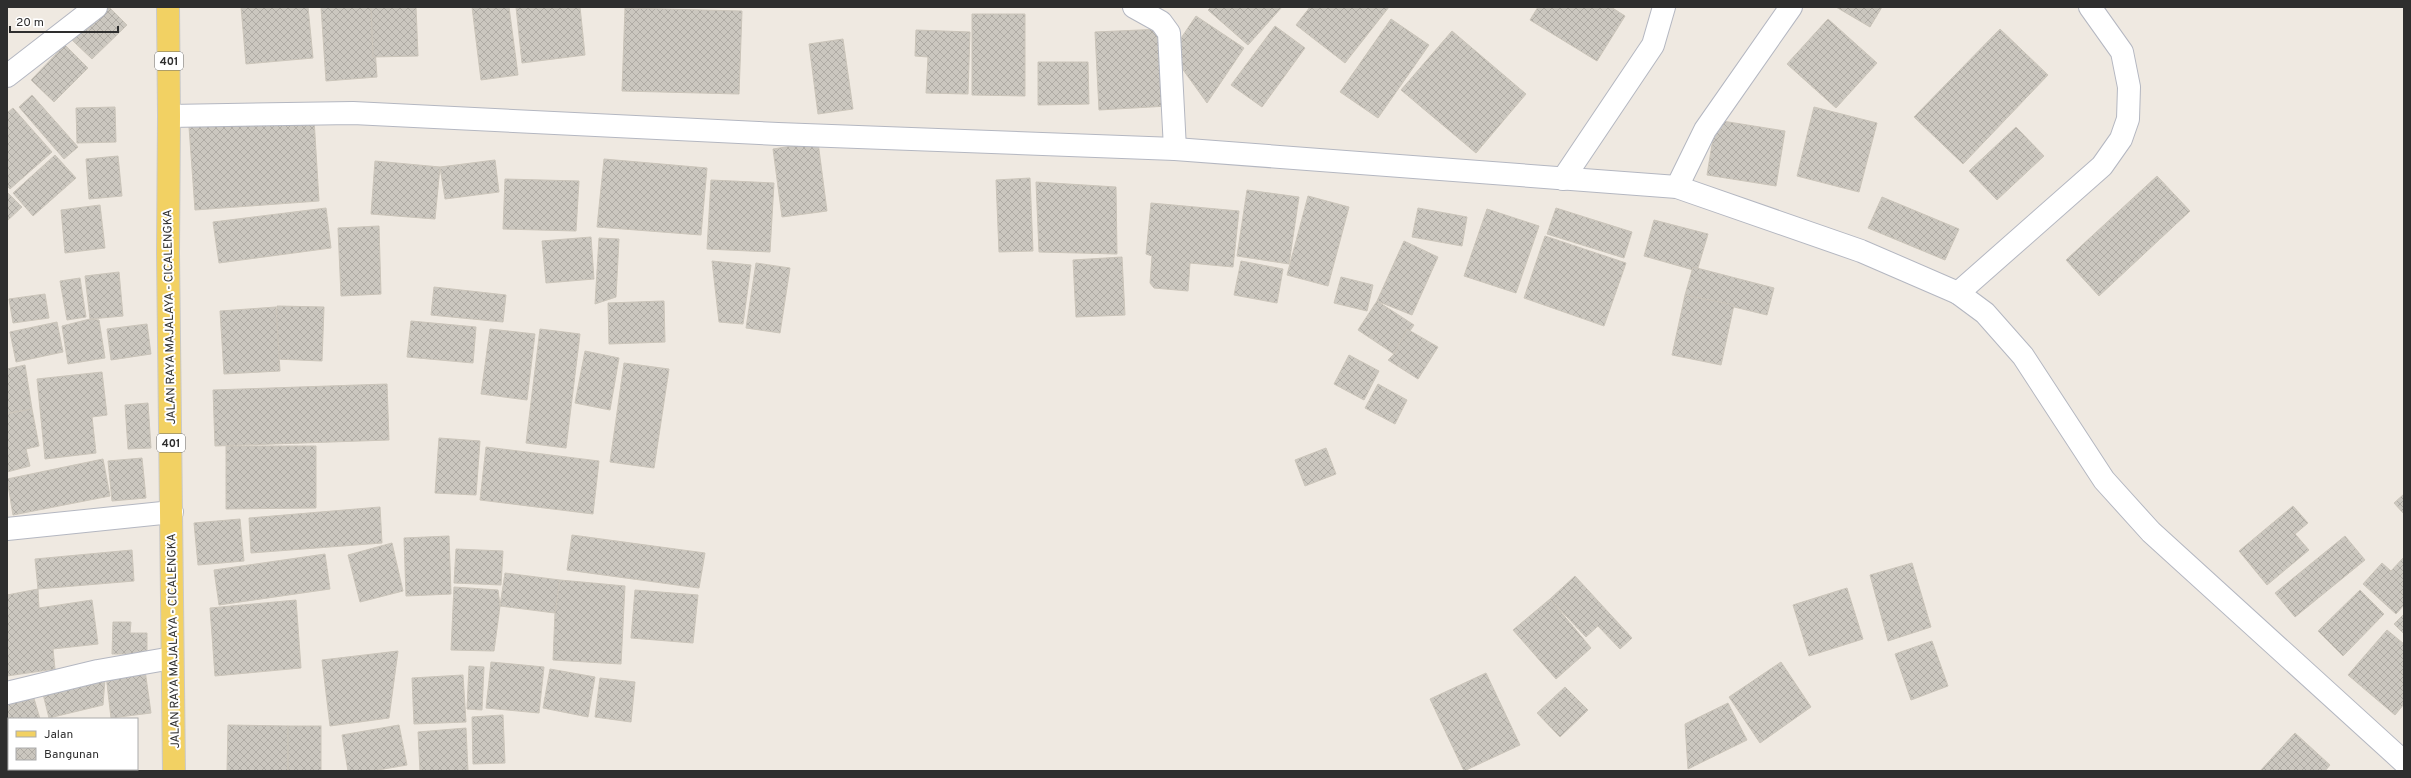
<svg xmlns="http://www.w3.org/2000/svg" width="2411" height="778" viewBox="0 0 2411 778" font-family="Overpass,sans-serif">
<defs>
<pattern id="building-cross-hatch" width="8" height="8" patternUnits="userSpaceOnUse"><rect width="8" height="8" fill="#cbc7bf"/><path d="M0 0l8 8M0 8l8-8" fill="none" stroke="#afaba4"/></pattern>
</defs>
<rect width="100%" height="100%" fill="#efe9e1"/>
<g fill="url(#building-cross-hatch)" stroke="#cbc5ba">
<path d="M105 7H109L127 25 92 59 72 40Z"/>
<path d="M241 7H308L313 58 246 64Z"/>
<path d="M321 7H372L377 77 326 81Z"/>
<path d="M371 7H416L418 56 373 57Z"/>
<path d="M472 7H509L518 75 481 80Z"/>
<path d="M516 7H580L585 55 522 63Z"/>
<path d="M1211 7H1282L1248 45 1208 10Z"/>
<path d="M1310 7H1389L1345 63 1296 25Z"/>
<path d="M1538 7H1611L1625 16 1597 61 1530 20Z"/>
<path d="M1836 7H1882L1870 27Z"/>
<path d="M625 8 742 11 739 94 622 91Z"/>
<path d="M972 14H1025V96L972 95Z"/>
<path d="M1196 16 1244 48 1207 103 1171 53Z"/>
<path d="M1391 19 1429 45 1378 118 1340 92Z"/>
<path d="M1828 19 1877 63 1836 108 1787 64Z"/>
<path d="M1275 26 1305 48 1262 107 1231 85Z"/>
<path d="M1163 29 1168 106 1099 110 1095 32Z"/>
<path d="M2000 29 2048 75 1963 164 1914 117Z"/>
<path d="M916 30 970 32 968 94 926 93 928 57 915 56Z"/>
<path d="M1452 31 1526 94 1476 153 1401 90Z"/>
<path d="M843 39 853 109 818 114 809 44Z"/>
<path d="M65 45 88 68 54 102 31 80Z"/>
<path d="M1038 62H1088L1089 104 1038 105Z"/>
<path d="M32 95 78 147 64 159 19 107Z"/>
<path d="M115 107 116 142 77 143 76 108Z"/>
<path d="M1814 107 1877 123 1859 192 1797 176Z"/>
<path d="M13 108 52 152 10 189 7 186V113Z"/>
<path d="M314 119 319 201 195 210 189 127Z"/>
<path d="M1716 120 1785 131 1776 186 1707 175Z"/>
<path d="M2016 127 2044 156 1997 200 1969 171Z"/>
<path d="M818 142 827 211 782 217 773 149Z"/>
<path d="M55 155 76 178 33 216 13 193Z"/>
<path d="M118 156 122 196 89 199 86 159Z"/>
<path d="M604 159 707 168 701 235 597 227Z"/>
<path d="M495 160 499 192 445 199 440 167Z"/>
<path d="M375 161 440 167 435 219 371 214Z"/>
<path d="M2157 176 2190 211 2099 296 2066 260Z"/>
<path d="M1030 178 1033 251 999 252 996 180Z"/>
<path d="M505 179 579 181 576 231 503 229Z"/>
<path d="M711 180 774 183 770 252 707 249Z"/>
<path d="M1036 182 1116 187 1117 254 1039 252Z"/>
<path d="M1247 190 1299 197 1289 264 1237 256Z"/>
<path d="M7 192 22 207 7 221Z"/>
<path d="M1308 196 1349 207 1328 286 1287 275Z"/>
<path d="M1882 197 1959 229 1945 260 1868 228Z"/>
<path d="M1151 203 1239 211 1233 267 1190 263 1188 291 1154 288 1150 283 1152 256 1146 254Z"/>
<path d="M100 205 105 248 65 253 61 210Z"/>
<path d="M326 208 331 248 219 263 213 222Z"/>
<path d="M1418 208 1467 217 1462 246 1412 237Z"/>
<path d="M1556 208 1632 232 1624 258 1547 234Z"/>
<path d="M1487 209 1539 226 1516 293 1464 276Z"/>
<path d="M1654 220 1708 234 1697 271 1644 256Z"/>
<path d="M379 226 381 294 341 296 338 228Z"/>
<path d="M1545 236 1626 263 1604 326 1524 298Z"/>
<path d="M591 237 594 279 546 283 542 241Z"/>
<path d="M599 238 619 239 616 297 595 304Z"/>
<path d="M1404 241 1438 257 1412 315 1377 301Z"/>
<path d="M1122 257 1125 315 1076 317 1073 260Z"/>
<path d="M712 261 751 265 743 324 719 322Z"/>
<path d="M1241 261 1283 269 1277 303 1234 295Z"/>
<path d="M756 263 790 268 780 333 746 328Z"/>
<path d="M1693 267 1774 288 1767 315 1685 295Z"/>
<path d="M119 272 123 316 90 319 85 276Z"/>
<path d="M1341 277 1373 285 1367 311 1334 303Z"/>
<path d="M80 278 86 317 67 320 60 281Z"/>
<path d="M434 287 506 295 503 322 431 315Z"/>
<path d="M45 294 49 318 13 323 9 299Z"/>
<path d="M1685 295 1734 305 1721 365 1672 355Z"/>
<path d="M664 301 665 342 609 344 608 303Z"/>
<path d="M1377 301 1414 325 1394 354 1358 330Z"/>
<path d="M277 306 324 307 322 361 275 359Z"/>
<path d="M276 307 280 371 224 374 220 311Z"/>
<path d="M90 319 99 320 105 358 68 364 62 326Z"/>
<path d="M411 321 476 327 473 363 407 357Z"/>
<path d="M57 322 63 352 16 362 10 332Z"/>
<path d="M147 324 151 354 111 360 107 329Z"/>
<path d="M490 329 535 334 527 400 481 394Z"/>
<path d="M540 329 580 334 566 448 526 443Z"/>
<path d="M1407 329 1438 347 1418 379 1388 360 1394 354Z"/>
<path d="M585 351 619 358 610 410 575 403Z"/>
<path d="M1349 355 1379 371 1364 400 1334 384Z"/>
<path d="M624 363 669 369 654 468 610 462Z"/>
<path d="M25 365 32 409 7 413V369Z"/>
<path d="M102 372 107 415 92 417 96 453 45 459 37 379Z"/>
<path d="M387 384 389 440 215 446 213 390Z"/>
<path d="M1378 384 1407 400 1395 424 1365 408Z"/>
<path d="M148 403 151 448 128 449 125 405Z"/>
<path d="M32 409 39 446 26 449 30 466 7 472V414Z"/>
<path d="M439 438 480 441 476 495 435 493Z"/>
<path d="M226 446H316V508L226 509Z"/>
<path d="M486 447 599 461 593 514 480 500Z"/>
<path d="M1326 448 1336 474 1305 486 1295 460Z"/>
<path d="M142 458 146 498 112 501 108 461Z"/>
<path d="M103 459 110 496 13 515 7 479Z"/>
<path d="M2404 494V514L2394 503Z"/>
<path d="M2293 506 2308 523 2295 534 2309 550 2267 585 2239 551Z"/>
<path d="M380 507 382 543 251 553 249 518Z"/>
<path d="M240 519 244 561 198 565 194 523Z"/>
<path d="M572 535 705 553 699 588 567 570Z"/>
<path d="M449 536 451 594 406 596 404 538Z"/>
<path d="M2345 536 2365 560 2295 617 2275 593Z"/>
<path d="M392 543 403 591 360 602 348 555Z"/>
<path d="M456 549 503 551 501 585 454 583Z"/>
<path d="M132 550 134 581 38 589 35 559Z"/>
<path d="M325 554 330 589 219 605 214 570Z"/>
<path d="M2404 557V605L2396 614 2363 584 2382 563 2391 571Z"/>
<path d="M1912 563 1931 627 1888 641 1870 575Z"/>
<path d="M505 573 560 580 555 613 500 606Z"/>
<path d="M1575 576 1632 638 1620 649 1598 626 1586 637 1550 599Z"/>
<path d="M560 580 625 586 621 664 553 660 555 613Z"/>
<path d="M454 587 498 590 500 606 494 651 451 650Z"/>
<path d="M1847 588 1863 639 1809 656 1793 605Z"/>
<path d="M38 589 39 608 92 600 98 644 53 649 55 669 7 676V595Z"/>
<path d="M635 590 698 595 693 643 631 638Z"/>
<path d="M2360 590 2384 614 2343 656 2318 631Z"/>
<path d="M1550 599 1591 648 1556 679 1513 630Z"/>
<path d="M296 600 301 668 215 676 210 608Z"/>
<path d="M2404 614V634L2394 624Z"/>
<path d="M113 622H131L130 633H147V654H112Z"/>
<path d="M2387 630 2404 644V704L2395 715 2348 675Z"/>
<path d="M1932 641 1948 686 1911 700 1895 654Z"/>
<path d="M398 651 389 718 330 726 322 660Z"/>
<path d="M491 662 544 667 539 713 486 708Z"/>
<path d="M1781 662 1811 707 1760 743 1729 697Z"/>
<path d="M469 666 484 667 482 710 467 709Z"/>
<path d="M550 669 595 677 588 717 543 708Z"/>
<path d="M145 670 151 713 111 718 106 675Z"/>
<path d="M1486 673 1520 745 1464 771 1430 699Z"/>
<path d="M463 675 466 722 414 724 412 678Z"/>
<path d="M600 678 635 682 631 722 595 717Z"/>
<path d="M105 679 103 705 49 718 43 694Z"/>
<path d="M1565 687 1588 710 1560 737 1537 713Z"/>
<path d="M33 695 40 719H9V728L7 729V703Z"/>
<path d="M1728 703 1747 740 1688 769 1685 724Z"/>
<path d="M503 715 505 763 473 764 472 717Z"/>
<path d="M228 725 288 726V771H227Z"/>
<path d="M399 725 407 765 372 771H348L342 735Z"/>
<rect x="288" y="726" width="33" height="45"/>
<path d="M466 728 468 771H420L418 732Z"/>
<path d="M2295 733 2330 765 2325 771H2260Z"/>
<path d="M7 744H9V769H41V771H7Z"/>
<path d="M48 769H95V770L49 771Z"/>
</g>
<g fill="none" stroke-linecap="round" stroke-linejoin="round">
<g stroke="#b4b7c1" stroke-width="24">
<g id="minor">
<path d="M1134 7 1161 22 1169 33 1175 149"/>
<path d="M7 76 96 7"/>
<path d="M169 116 353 113 778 134 1175 149 1677 187 1861 251 1958 293 1985 313 2023 356 2104 480 2151 532 2404 762"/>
<path d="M1563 179 1653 45 1664 7"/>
<path d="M1677 187 1705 130 1791 7"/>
<path d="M1958 293 2102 166 2121 139 2128 119 2129 87 2122 52 2090 7"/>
<path d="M7 529 172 512"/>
<path d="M7 693 98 671 172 658"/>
</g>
</g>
<g stroke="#c9c9c9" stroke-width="24">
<path id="major" d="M168 7 169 116 168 253 174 771"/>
</g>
<use href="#minor" stroke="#fff" stroke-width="22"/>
<use href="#major" stroke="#f2d163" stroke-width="22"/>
</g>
<g text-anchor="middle" stroke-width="4" stroke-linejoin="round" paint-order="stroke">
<g fill="#fff" stroke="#6d6d6d" stroke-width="1">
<rect x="155" y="52" width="28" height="18" rx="3"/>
<rect x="157" y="434" width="28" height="18" rx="3"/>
</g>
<g font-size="11" font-weight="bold" fill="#2e2e2e">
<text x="169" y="65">401</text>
<text x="171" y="447">401</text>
</g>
<g font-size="12" fill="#2e2e2e" stroke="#fff">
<text transform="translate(169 317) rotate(-91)" y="4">JALAN RAYA MAJALAYA - CICALENGKA</text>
<text transform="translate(173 641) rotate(-91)" y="4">JALAN RAYA MAJALAYA - CICALENGKA</text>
</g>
</g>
<rect width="2411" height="778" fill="none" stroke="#2e2e2e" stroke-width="16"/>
<rect x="8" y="718" width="130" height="52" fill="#ffffff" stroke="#ababab"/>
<rect x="16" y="731" width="20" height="6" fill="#f2d163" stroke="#ababab"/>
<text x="44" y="738" font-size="12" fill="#2e2e2e">Jalan</text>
<rect x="16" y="748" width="20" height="12" fill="url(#building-cross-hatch)" stroke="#ababab"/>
<text x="44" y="758" font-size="12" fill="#2e2e2e">Bangunan</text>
<path d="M10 26v6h108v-6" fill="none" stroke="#2e2e2e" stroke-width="2"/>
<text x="16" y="26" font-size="12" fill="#2e2e2e" stroke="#ffffff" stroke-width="3" paint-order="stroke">20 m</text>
</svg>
